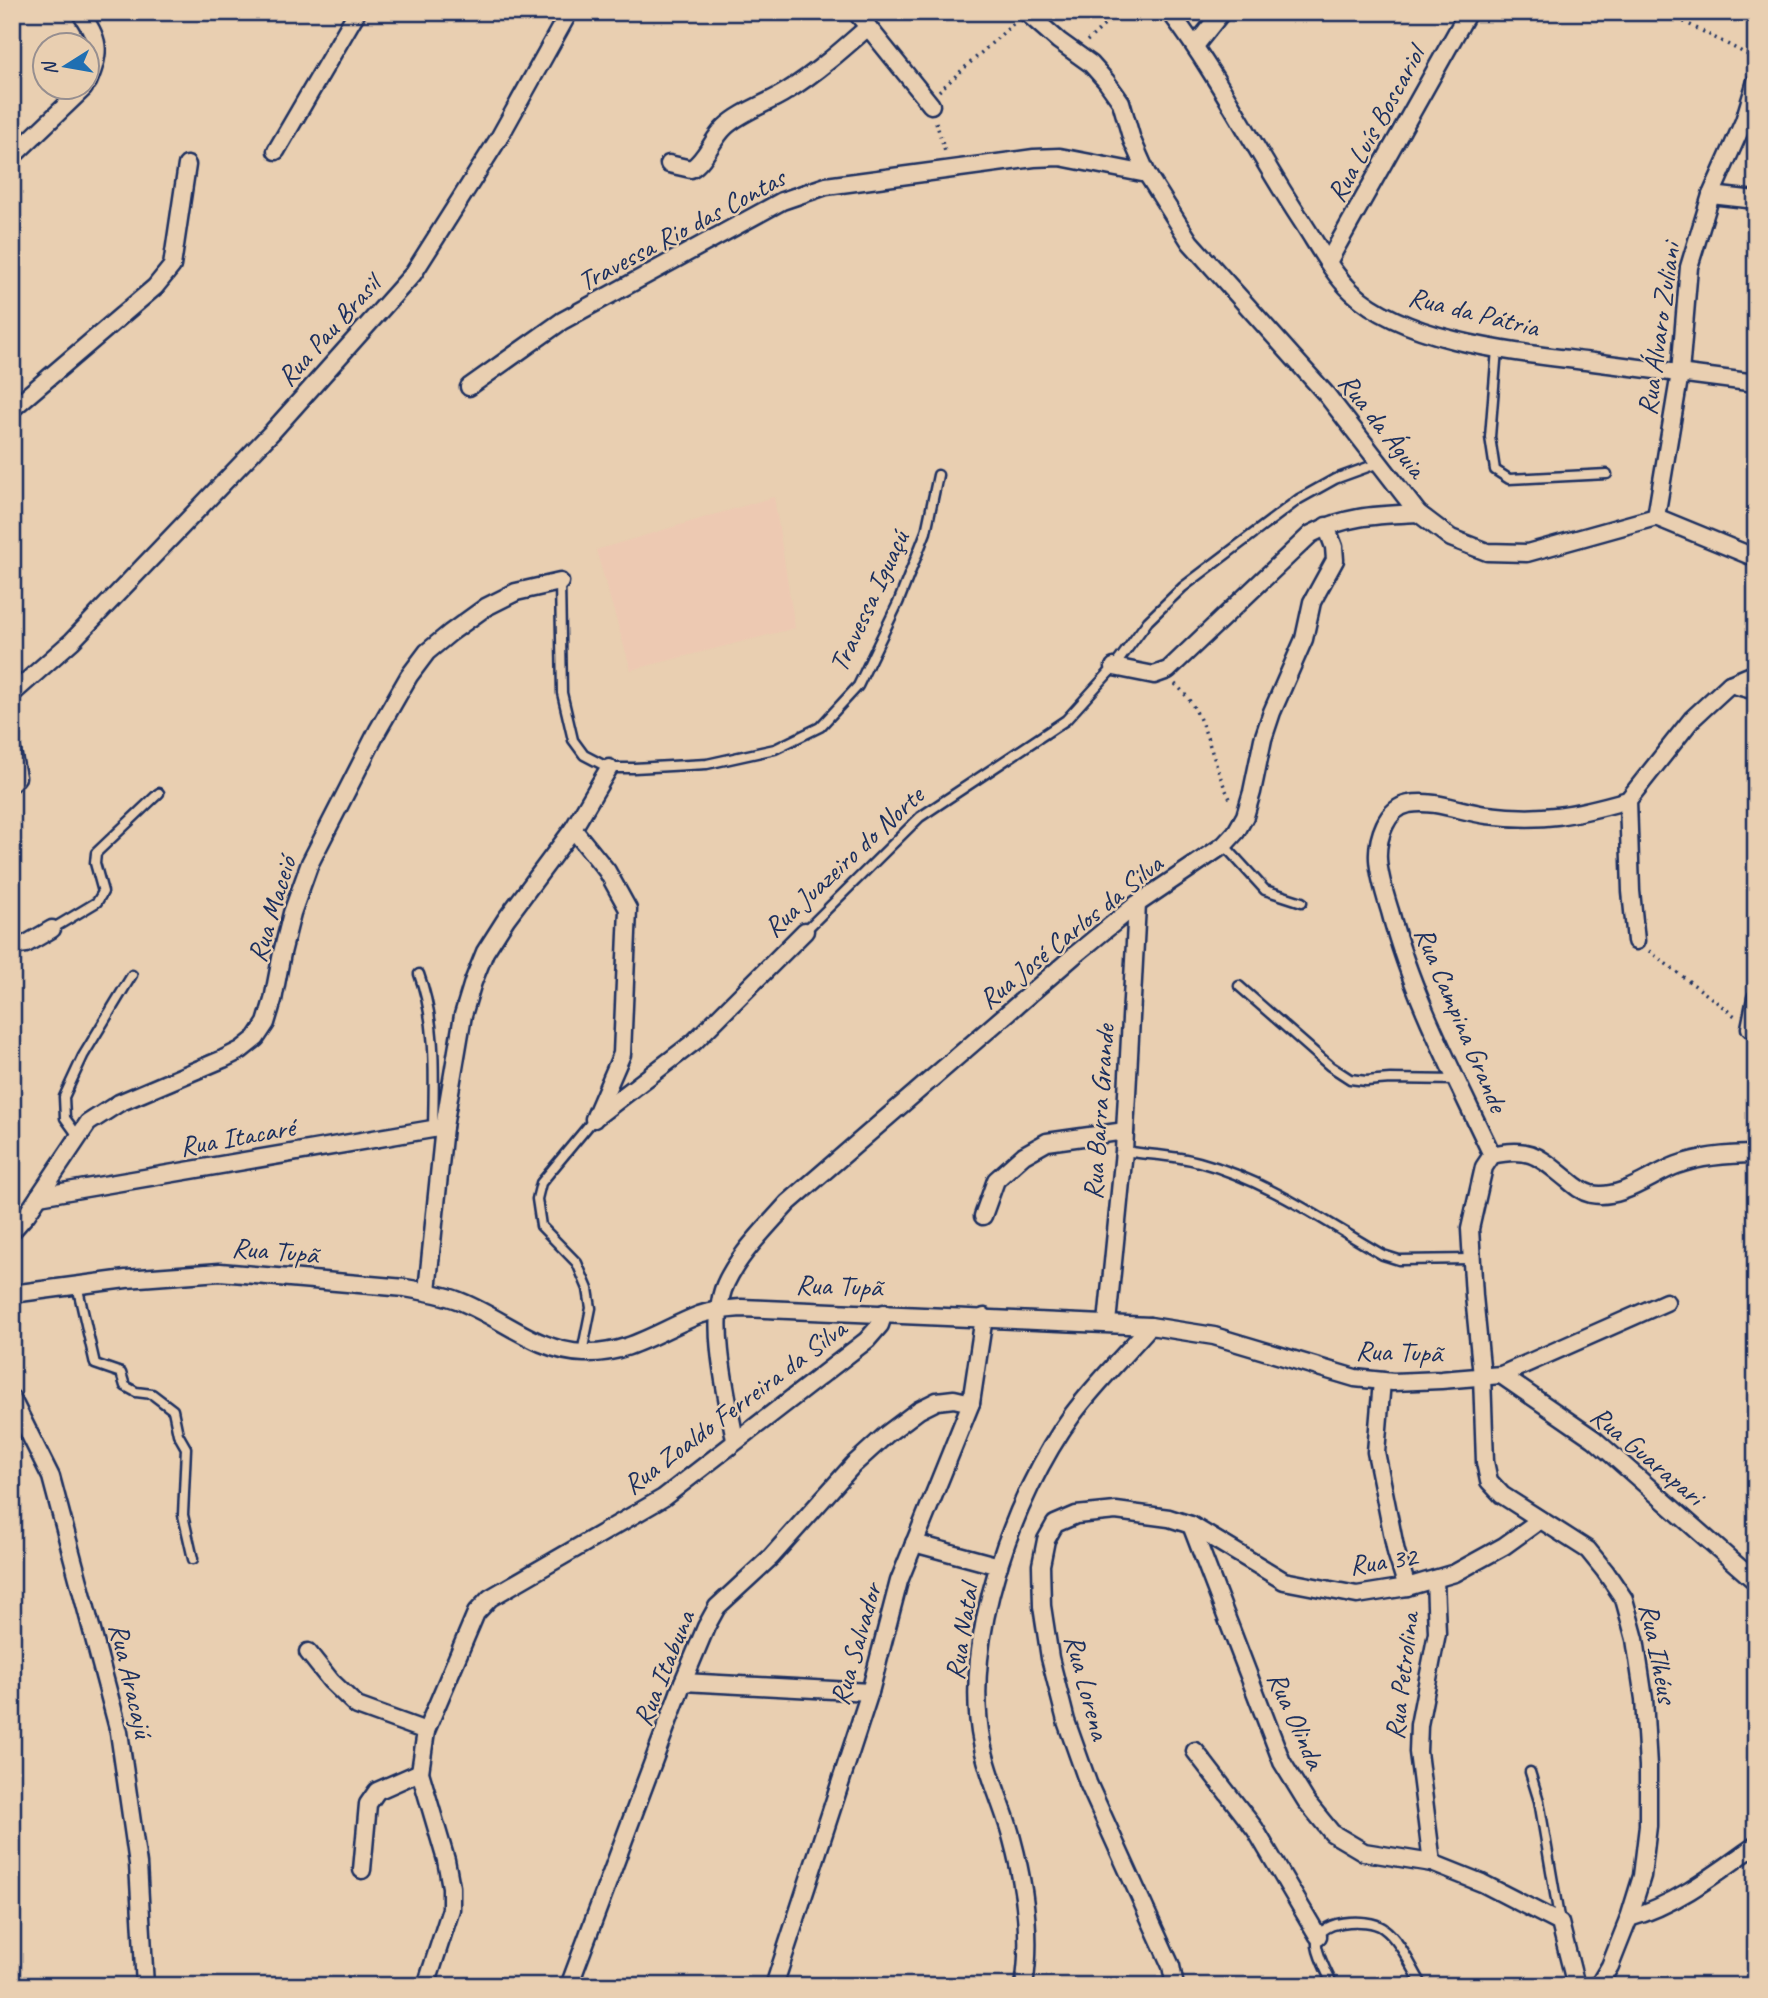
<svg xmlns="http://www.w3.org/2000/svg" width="1768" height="1998" viewBox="0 0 1768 1998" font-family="Caveat,sans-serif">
<rect width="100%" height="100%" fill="#e9cfb1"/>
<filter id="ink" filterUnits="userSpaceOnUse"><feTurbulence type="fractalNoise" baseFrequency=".0143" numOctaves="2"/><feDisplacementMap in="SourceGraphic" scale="14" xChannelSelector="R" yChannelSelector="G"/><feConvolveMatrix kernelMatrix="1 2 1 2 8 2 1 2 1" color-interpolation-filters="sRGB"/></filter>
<g filter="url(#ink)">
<path fill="#edc9b2" d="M774 497 795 628 631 670 596 550Z"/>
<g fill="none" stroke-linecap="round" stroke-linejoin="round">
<g stroke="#1b2f5e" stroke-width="13">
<g id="lane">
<path d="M1497 349 1490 437 1495 470 1509 479 1607 474"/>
<path d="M560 582 562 693 573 740 584 755 609 768H634L707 764 775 749 820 727 858 686 898 603 926 532 938 475"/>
<path d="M1224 845 1265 890 1302 902"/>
<path d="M52 929 97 902 103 892 95 863 96 853 159 793"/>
<path d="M805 931 920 817 1066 720 1114 667 1148 621 1183 587 1299 499 1335 479 1379 463"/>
<path d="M419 974C437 1024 434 1075 433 1129"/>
<path d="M1239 986 1330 1066 1350 1079 1366 1081 1390 1079 1457 1080"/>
<path d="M78 1136 65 1118 64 1097 83 1056 132 975"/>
<path d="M1124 1151C1148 1155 1175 1155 1199 1162 1266 1180 1324 1221 1383 1255L1399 1260 1471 1259"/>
<path d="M77 1285 95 1364 121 1373 125 1386 136 1392 152 1394 173 1410 178 1434 186 1448 183 1515 193 1559"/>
<path d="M582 1353 591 1308 588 1289 577 1263 541 1226 537 1199 541 1183 594 1119"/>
<path d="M1530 1772 1539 1801 1560 1923"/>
<path d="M1333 1986C1328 1974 1319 1959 1317 1946 1313 1919 1368 1917 1383 1928 1401 1941 1411 1967 1423 1986"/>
</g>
</g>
<g stroke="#1b2f5e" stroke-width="21">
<g id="street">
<path d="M80 12C99 40 102 50 88 82"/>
<path d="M856 12 931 105"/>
<path d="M1026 12 1059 41 1091 64 1106 81 1121 102 1132 140 1147 174 1190 242 1326 394 1418 513 1451 538 1487 552 1527 553 1656 517"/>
<path d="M1170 12C1220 78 1257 154 1303 223 1318 246 1332 273 1352 292 1406 343 1521 353 1593 362 1647 369 1701 376 1756 383"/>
<path d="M1195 46 1222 12"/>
<path d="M276 151 357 12"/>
<path d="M12 157 84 88"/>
<path d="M669 164 691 169C706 160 712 139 725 127 742 111 767 104 787 91 816 73 842 50 868 27"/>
<path d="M1711 195 1756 200"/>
<path d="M1328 262 1468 12"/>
<path d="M469 387 562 321 782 201 826 186 1034 158 1060 157 1147 174"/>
<path d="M12 409 155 287 172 266 187 165"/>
<path d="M1656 517 1680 373 1689 267 1711 195 1744 121 1756 81"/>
<path d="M1656 517 1756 558"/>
<path d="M1114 667 1154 675 1168 670 1311 534C1347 515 1379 515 1418 513"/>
<path d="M1730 684 1756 691"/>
<path d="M12 694 72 641 272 432 413 274 499 138 569 12"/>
<path d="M12 751 17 777 12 783"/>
<path d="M573 829 607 871 628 909 622 1054 594 1119"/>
<path d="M1636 941 1631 891 1628 800 1692 719 1730 684 1756 673"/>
<path d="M12 946 26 944 52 929"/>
<path d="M1750 1028 1756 998"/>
<path d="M596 1117 694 1042 805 931"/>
<path d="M1492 1155C1455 1076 1412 996 1390 911 1385 895 1379 877 1378 859 1377 839 1386 808 1409 804 1434 799 1462 812 1487 815 1543 822 1575 815 1628 800"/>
<path d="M39 1196 444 1127"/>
<path d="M983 1216 996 1180 1024 1155 1047 1142 1125 1131"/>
<path d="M12 1231 27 1214 88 1123 119 1103 223 1059 241 1050 256 1038 266 1023 273 1000 282 953 292 913 310 863 378 730 409 676 427 652 450 633 486 607 516 592 560 582"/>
<path d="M427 1291 444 1127 463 1015 473 982 485 952 506 919 573 829 609 768"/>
<path d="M12 1294 126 1279 220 1272 405 1288C423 1291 441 1294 457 1300 500 1316 537 1352 584 1353 628 1355 660 1330 699 1315 713 1310 727 1309 741 1308L1150 1326 1214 1336 1355 1378 1393 1382 1441 1380 1501 1375 1666 1302"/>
<path d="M1107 1323 1124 1151 1137 904"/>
<path d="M1501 1375 1594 1439 1756 1582"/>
<path d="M1382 1381 1376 1452 1396 1552 1407 1587"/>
<path d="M12 1399 51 1477 119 1732 138 1864 145 1986"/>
<path d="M735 1440C728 1400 710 1328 723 1290 734 1259 767 1227 788 1203L1076 954 1137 904 1224 845 1236 832 1245 816 1252 792 1263 739 1272 712 1304 639 1312 602 1335 560 1334 547 1326 526"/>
<path d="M1191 1525 1282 1762 1306 1801 1332 1833 1364 1852 1432 1863 1482 1883 1560 1923 1576 1986"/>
<path d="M914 1543 999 1566"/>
<path d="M308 1652 331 1681 357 1706 426 1731"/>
<path d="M683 1682 870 1692"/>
<path d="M1195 1751 1255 1829 1318 1936"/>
<path d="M1432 1863 1418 1752 1419 1725 1437 1633 1435 1579"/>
<path d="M362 1870 368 1804 377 1791 420 1772"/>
<path d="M1629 1918C1676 1905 1717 1873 1756 1845"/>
<path d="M426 1986 451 1909V1887L446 1860 420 1772 426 1731 476 1613 490 1598 663 1498 867 1340 880 1325 884 1313"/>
<path d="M569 1986 683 1682 706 1627 717 1607 771 1557 853 1465 887 1434 919 1410 937 1401 954 1399 971 1403"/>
<path d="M774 1986 870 1692 899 1581 971 1403 984 1317"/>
<path d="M1024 1986C1032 1937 1025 1887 1012 1839 1004 1807 988 1776 982 1743 961 1641 1013 1496 1073 1414 1096 1383 1125 1355 1150 1326"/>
<path d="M1175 1986 1171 1966 1088 1783 1066 1721 1050 1658 1042 1606 1041 1565 1046 1540 1055 1524 1076 1515 1116 1511 1169 1518 1191 1525 1284 1581 1357 1595 1407 1587 1455 1573 1504 1546 1540 1520"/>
<path d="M1598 1986 1610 1966 1629 1918 1642 1876 1648 1826V1766L1644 1699 1635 1639 1624 1599 1605 1571 1588 1550 1502 1495 1489 1481 1485 1462 1482 1376 1474 1296 1470 1229 1484 1167 1492 1155C1531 1146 1539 1157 1568 1180 1575 1186 1582 1192 1591 1194 1622 1200 1650 1175 1677 1165 1702 1156 1729 1154 1756 1154"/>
</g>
</g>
<g stroke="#1b2f5e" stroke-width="3.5" stroke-dasharray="2 5" stroke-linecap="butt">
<path d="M1665 12 1756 59"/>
<path d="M1087 41 1119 12"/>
<path d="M939 91 1014 23"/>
<path d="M936 122 946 155"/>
<path d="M1175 684C1209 714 1210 764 1232 802"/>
<path d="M1649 951 1735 1016"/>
</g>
<use href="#lane" stroke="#e9cfb1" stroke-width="8"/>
<use href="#street" stroke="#e9cfb1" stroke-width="16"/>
</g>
</g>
<g text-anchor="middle" stroke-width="5" stroke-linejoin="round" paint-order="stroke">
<g font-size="28" fill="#1b2f5e" stroke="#e9cfb1">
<text transform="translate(1375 124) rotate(-61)" y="10">Rua Luís Boscariol</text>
<text transform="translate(681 229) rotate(-28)" y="10">Travessa Rio das Contas</text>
<text transform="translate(1474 311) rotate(14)" y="10">Rua da Pátria</text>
<text transform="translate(1658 329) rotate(-82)" y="10">Rua Álvaro Zuliani</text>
<text transform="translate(328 330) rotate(-48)" y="10">Rua Pau Brasil</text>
<text transform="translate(1383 425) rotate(52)" y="10">Rua da Águia</text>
<text transform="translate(868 601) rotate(-65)" y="10">Travessa Iguaçú</text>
<text transform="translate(843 861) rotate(-43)" y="10">Rua Juazeiro do Norte</text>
<text transform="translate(271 909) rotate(-73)" y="10">Rua Maceió</text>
<text transform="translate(1070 931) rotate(-39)" y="10">Rua José Carlos da Silva</text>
<text transform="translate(1462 1019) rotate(67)" y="10">Rua Campina Grande</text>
<text transform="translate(1098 1112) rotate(-86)" y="10">Rua Barra Grande</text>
<text transform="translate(237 1136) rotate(-10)" y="10">Rua Itacaré</text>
<text transform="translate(275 1250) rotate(5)" y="10">Rua Tupã</text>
<text transform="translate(839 1285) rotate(2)" y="10">Rua Tupã</text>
<text transform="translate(1399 1351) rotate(2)" y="10">Rua Tupã</text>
<text transform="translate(734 1406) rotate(-37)" y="10">Rua Zoaldo Ferreira da Silva</text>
<text transform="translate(1648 1455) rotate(40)" y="10">Rua Guarapari</text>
<text transform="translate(1383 1560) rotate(-8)" y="10">Rua 32</text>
<text transform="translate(961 1632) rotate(-81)" y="10">Rua Natal</text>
<text transform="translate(855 1644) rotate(-74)" y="10">Rua Salvador</text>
<text transform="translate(1659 1653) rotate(79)" y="10">Rua Ilhéus</text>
<text transform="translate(663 1668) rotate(-68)" y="10">Rua Itabuna</text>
<text transform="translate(1401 1676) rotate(-83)" y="10">Rua Petrolina</text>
<text transform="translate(132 1680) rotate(77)" y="10">Rua Aracajú</text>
<text transform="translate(1088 1687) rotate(75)" y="10">Rua Lorena</text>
<text transform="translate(1297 1720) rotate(66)" y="10">Rua Olinda</text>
</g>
</g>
<rect width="1768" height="1998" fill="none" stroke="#e9cfb1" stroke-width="42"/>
<rect x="21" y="21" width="1726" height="1956" fill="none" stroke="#1b2f5e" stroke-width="2.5" filter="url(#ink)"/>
<g transform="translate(66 66) rotate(259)"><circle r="33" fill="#e9cfb1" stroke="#978f90" stroke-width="2"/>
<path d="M0-5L12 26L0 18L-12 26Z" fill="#1f6fb2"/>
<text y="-10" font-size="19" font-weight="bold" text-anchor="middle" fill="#1b2f5e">N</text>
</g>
</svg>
